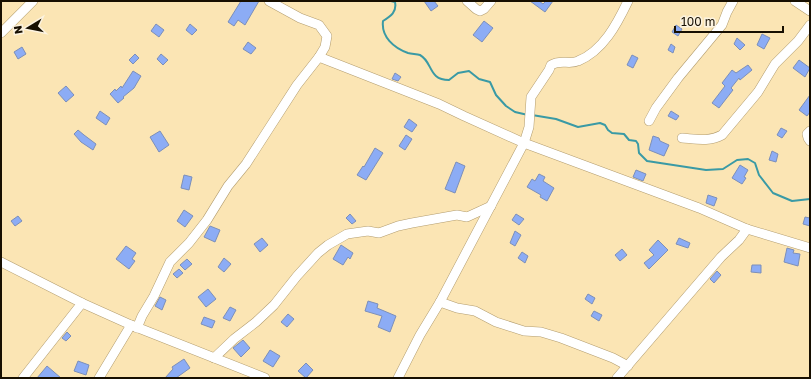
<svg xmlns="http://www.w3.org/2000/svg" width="811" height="379" viewBox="0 0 811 379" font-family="'Golos Text',sans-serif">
<rect width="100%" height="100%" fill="#fbe5b4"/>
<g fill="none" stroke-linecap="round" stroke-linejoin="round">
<g stroke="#3a9aa5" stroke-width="2">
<path d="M391 1 395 2C397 12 391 16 383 21 381 37 394 48 408 53 412 54 417 54 420 55 433 62 428 80 449 80L458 73 469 71 479 79 490 82 496 95 506 106 515 112 528 115"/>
<path d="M532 115 556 119 578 127 600 123 605 125 608 130 612 133 624 134 629 140 636 141 638 144 639 153 647 161 706 170 723 169 737 160 748 159 755 163 759 175 773 193 792 201 810 199"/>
</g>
</g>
<g fill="#8cacf5" stroke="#7c8fb9">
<path d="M241 1H259L245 25 238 20 234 26 228 22Z"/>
<path d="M424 1H434L438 6 431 11Z"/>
<path d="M530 1H539L543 4 546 1H553L545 12Z"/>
<path d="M484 21 493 28 482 42 473 35Z"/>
<path d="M156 24 164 30 159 37 151 31Z"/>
<path d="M190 24 197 30 192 35 186 30Z"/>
<path d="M676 25 682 29 678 36 672 32Z"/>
<path d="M762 34 770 38 764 49 757 45Z"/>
<path d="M737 38 745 45 740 50 734 44Z"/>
<path d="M248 42 256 48 251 54 243 49Z"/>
<path d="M671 44 675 47 673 53 668 50Z"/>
<path d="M22 47 26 54 18 59 14 52Z"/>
<path d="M135 54 139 58 133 64 129 60Z"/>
<path d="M161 54 168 60 163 65 157 59Z"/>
<path d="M632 55 638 58 633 68 627 65Z"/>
<path d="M799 60 810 68 805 77 793 68Z"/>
<path d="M748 65 752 70 740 80 739 78 731 88 733 90 719 108 712 103 725 86 722 83 732 70 736 73Z"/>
<path d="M133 71 141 76 134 88 123 97 124 98 118 103 110 94 115 89 116 91 121 86 122 88Z"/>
<path d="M395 73 401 77 398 81 392 79Z"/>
<path d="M66 86 74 95 66 102 58 93Z"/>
<path d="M810 95V112L807 116 799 110Z"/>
<path d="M100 111 110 118 106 125 96 118Z"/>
<path d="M671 111 679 116 676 120 668 116Z"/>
<path d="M409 119 417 125 412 132 404 127Z"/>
<path d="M781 128 787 131 782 138 777 135Z"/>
<path d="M78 130 84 135 96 144 93 150 81 142 74 134Z"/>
<path d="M160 131 169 145 159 152 150 137Z"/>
<path d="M406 135 412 139 405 150 399 146Z"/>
<path d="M653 136 659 138 660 141 669 145 664 156 649 150Z"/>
<path d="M375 148 383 153 366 180 357 175 363 166 364 167Z"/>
<path d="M772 151 778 154 776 162 769 160Z"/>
<path d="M456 162 465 166 455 193 445 189Z"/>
<path d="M740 165 748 170 744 177 746 178 742 184 732 178Z"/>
<path d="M636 170 646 174 643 181 633 177Z"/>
<path d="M539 174 545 177 543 181 554 188 547 201 540 197 541 195 527 187 532 179 535 181Z"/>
<path d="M184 175 192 177 189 190 181 188Z"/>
<path d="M708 195 717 198 714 206 706 203Z"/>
<path d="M184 210 193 216 185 227 177 221Z"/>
<path d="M350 214 356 221 352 224 346 218Z"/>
<path d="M516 214 524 219 519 225 512 220Z"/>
<path d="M18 216 22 221 15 226 11 221Z"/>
<path d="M805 217 810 218V226L803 224Z"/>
<path d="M210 226 220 230 215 242 204 237Z"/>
<path d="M515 231 521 235 515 246 510 243Z"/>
<path d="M262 238 268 245 260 252 254 244Z"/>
<path d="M679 238 690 243 688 248 676 244Z"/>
<path d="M658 240 668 250 649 269 644 263 654 255 649 250Z"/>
<path d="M341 245 353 253 350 259 348 257 343 265 333 259Z"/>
<path d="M126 246 136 253 132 259 135 261 129 269 116 259Z"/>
<path d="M787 248 794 250 793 253 800 254 798 266 784 262Z"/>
<path d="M622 249 627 255 620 261 615 255Z"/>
<path d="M522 252 528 256 525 263 518 258Z"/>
<path d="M224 258 231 264 224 272 218 267Z"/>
<path d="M187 259 192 264 185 270 180 265Z"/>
<path d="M752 265H761V273L751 272Z"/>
<path d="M179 269 183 273 177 278 173 274Z"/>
<path d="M717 271 721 275 714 283 710 279Z"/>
<path d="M208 289 216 299 206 307 198 297Z"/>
<path d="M588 294 595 298 592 304 585 299Z"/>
<path d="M160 297 166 300 162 310 155 306Z"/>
<path d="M368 301 378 304 377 308 396 316 390 332 378 327 382 316 365 311Z"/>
<path d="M230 307 236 310 230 321 223 318Z"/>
<path d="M594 311 602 315 599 321 591 316Z"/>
<path d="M288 314 294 319 287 327 281 322Z"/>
<path d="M204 317 215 321 212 328 201 324Z"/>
<path d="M67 332 71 336 66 341 62 338Z"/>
<path d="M243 340 250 348 241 357 233 348Z"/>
<path d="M270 350 280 356 273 367 263 361Z"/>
<path d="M184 359 190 368 176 378H165L173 369 172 367Z"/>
<path d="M78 361 89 365 86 375 74 371Z"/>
<path d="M306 363 313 370 306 378 298 371Z"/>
<path d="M47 366 61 378H37Z"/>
</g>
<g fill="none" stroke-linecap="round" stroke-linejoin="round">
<g stroke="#b39d6f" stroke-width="10">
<g id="minor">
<path d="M269 1 300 18 319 25 327 36 325 47 319 57 439 104 464 116 524 143 699 208 747 229 810 248"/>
<path d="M467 1 476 9 480 11 484 9 491 1"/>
<path d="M795 1 810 11"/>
<path d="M1 33 33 1"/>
<path d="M649 121 656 108 678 78 722 25 727 12 733 1"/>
<path d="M810 131 807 134 808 138 810 141"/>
<path d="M682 138C696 139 709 142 722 135L758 92 775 64 798 41 810 25"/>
<path d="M1 262 82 303 131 325 265 378"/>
<path d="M440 302 457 308 475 311 496 322 524 331 541 332 561 338 613 358 628 366"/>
<path d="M137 328 142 316 154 296 170 262 189 243 207 220 228 186 246 164 297 85 319 57"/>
<path d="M214 358 234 339 256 322 274 305 297 276 318 253 328 245 347 234 368 231 379 233 398 226 412 223 457 215 467 217 491 206"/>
<path d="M23 378 82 303"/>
<path d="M99 378 131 325"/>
<path d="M398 378 420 335 440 302 524 143 529 127 531 97 549 70 551 65C561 59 569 65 578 61 603 51 617 24 628 1"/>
<path d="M617 378 721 257 739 240 747 229"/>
</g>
</g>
<use href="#minor" stroke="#fff" stroke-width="9"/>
</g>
<rect width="811" height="379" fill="none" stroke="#170f01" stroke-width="4"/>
<g transform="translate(28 28) rotate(260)" stroke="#fcf3e0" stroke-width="3" paint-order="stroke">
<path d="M0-3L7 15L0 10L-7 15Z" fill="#170f01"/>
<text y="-6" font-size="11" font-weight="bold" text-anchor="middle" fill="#170f01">N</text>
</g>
<path d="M675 26v6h108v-6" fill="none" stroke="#170f01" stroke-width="2"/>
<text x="681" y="26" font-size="12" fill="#170f01" stroke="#fcf3e0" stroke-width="3" paint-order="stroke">100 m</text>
</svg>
